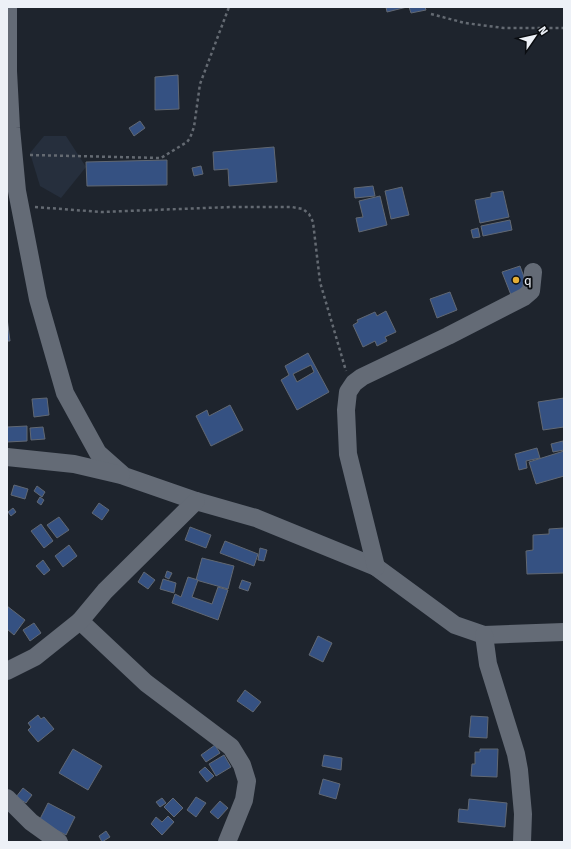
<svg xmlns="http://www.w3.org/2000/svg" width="571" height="849" viewBox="0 0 571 849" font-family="'Fira Sans',sans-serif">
<rect width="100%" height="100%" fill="#1e242d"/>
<path fill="#262f3d" d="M44 136H66L86 167 61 198 40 186 30 153Z"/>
<g fill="#355182" stroke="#616873" fill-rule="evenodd">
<path d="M386 7H407L387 12Z"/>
<path d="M409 7H425L426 10 411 13Z"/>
<path d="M178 75 179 109 155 110V77Z"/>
<path d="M140 121 145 128 134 136 129 128Z"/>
<path d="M274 147 277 182 229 186 228 169 214 170 213 152Z"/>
<path d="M167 160V185L87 186 86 162Z"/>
<path d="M201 166 203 174 194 176 192 168Z"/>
<path d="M373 186 375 196 355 198 354 188Z"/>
<path d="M402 187 409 215 391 219 385 191Z"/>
<path d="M503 191 509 217 480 223 475 200 491 197V193Z"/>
<path d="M380 196 387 225 359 232 356 218 363 217 359 201Z"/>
<path d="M510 220 512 230 483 236 481 226Z"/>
<path d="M478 228 480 237 473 238 471 230Z"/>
<path d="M520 266 528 288 511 295 502 272Z"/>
<path d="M450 292 457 310 437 318 430 299Z"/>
<path d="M386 311 396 332 385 337 387 341 377 346 375 341 363 347 353 325 358 322 357 320 375 312 377 316Z"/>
<path d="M7 318 10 341H7Z"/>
<path d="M308 353 329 392 297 410 281 380 289 375 285 366ZM311 365 314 372 297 382 293 374Z"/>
<path d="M47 398 49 415 34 417 32 399Z"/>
<path d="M564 398V427L543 430 538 402Z"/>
<path d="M230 405 243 430 211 446 196 416 207 410 209 416Z"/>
<path d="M27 426V441L7 442V427Z"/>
<path d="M43 427 45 439 31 440 30 428Z"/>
<path d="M563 441 564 450 553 452 551 444Z"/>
<path d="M537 448 540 458 526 461 527 468 519 470 515 454Z"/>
<path d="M564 451V476L536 484 529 462Z"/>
<path d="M14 485 28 489 25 499 11 495Z"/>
<path d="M37 486 45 492 42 497 34 491Z"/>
<path d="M40 497 44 500 41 505 37 502Z"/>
<path d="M99 503 109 510 102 520 92 513Z"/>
<path d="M13 508 16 512 11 516 8 512Z"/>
<path d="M59 517 69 530 57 538 47 525Z"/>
<path d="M41 524 53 541 44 548 31 531Z"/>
<path d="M190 527 211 535 206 548 185 540Z"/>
<path d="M564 528V573L527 574 526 551 533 550V535L549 534V529Z"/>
<path d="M225 541 258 554 254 566 220 553Z"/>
<path d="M69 545 77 556 63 567 55 556Z"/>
<path d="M260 548 267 550 264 561 258 560Z"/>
<path d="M202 558 234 566 228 589 196 580Z"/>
<path d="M43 560 50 570 44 575 36 566Z"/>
<path d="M167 571 172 573 169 579 165 577Z"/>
<path d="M144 572 155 580 148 589 138 582Z"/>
<path d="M188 577 198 580 192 597 212 604 218 587 228 590 218 620 172 603 175 594 181 597Z"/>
<path d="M163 579 176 583 174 593 160 589Z"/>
<path d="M242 580 251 583 248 591 239 588Z"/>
<path d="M7 606 25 620 14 635 7 629Z"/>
<path d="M34 623 41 633 30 641 23 630Z"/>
<path d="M318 636 332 643 323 662 309 655Z"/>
<path d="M245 690 261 702 253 712 237 701Z"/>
<path d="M38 715 41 719 44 717 54 729 38 742 28 730 31 727 28 723Z"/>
<path d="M471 716 488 717 487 738 469 737Z"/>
<path d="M215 745 220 753 206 762 201 755Z"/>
<path d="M73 749 102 766 88 790 59 773Z"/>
<path d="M480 749H498L497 777 471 776 472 764H475V752H480Z"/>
<path d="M224 755 231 767 216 776 209 764Z"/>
<path d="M324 755 342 758 341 770 322 766Z"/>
<path d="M205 767 214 776 207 782 199 772Z"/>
<path d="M323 779 340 784 336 799 319 794Z"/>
<path d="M23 788 32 795 26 803 16 797Z"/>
<path d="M196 797 206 803 196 817 187 810Z"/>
<path d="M162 798 166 803 160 807 156 802Z"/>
<path d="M173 798 183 808 174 817 164 807Z"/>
<path d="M469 799 507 803 505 827 458 822 459 809 468 810Z"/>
<path d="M220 801 228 808 218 819 210 812Z"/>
<path d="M48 803 75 817 66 835 39 821Z"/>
<path d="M168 816 174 822 162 835 151 824 156 817 162 822Z"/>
<path d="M106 831 110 837 102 842 99 836Z"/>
</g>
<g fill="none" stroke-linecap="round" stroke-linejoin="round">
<g stroke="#646a72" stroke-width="2.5" stroke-dasharray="3 3" stroke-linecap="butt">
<path d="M431 14 465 23 504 28H564"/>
<path d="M30 155 161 158 187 142 190 138 194 127 200 84 229 7"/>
<path d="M35 207 101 212 231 207H292L303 209 309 214 313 222 320 282 346 371"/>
</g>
<g stroke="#646b76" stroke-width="18">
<path d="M8 7V71L11 128 17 191 38 299 65 393 98 453 124 476 196 501 256 518 376 567 455 625 484 635 564 632"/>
<path d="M7 457 74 464 121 475"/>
<path d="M376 567 348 454 346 410 348 392 354 383 362 377 448 336 524 297 531 291 533 272"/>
<path d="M80 621 146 683 231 747 242 765 247 781 244 800 227 842"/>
<path d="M484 635 488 664 516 754 519 770 523 814 522 842"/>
<path d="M7 671 35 657 80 621 105 591 196 501"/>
<path d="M7 798 31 822 59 842"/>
</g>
</g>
<circle fill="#e4ae35" stroke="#0a0d11" stroke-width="1.5" cx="516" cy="280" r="4"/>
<g text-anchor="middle" stroke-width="4" stroke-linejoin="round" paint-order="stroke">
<g font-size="13" fill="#edf1f7" stroke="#0a0d11" text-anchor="start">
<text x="524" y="285">q</text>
</g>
</g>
<rect width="571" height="849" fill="none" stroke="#edf1f7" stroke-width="16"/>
<g transform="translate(535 36) rotate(56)" stroke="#0a0d11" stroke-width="3" paint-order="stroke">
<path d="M0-3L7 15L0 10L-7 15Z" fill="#edf1f7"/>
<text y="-6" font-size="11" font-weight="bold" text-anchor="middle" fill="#edf1f7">N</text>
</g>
</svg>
